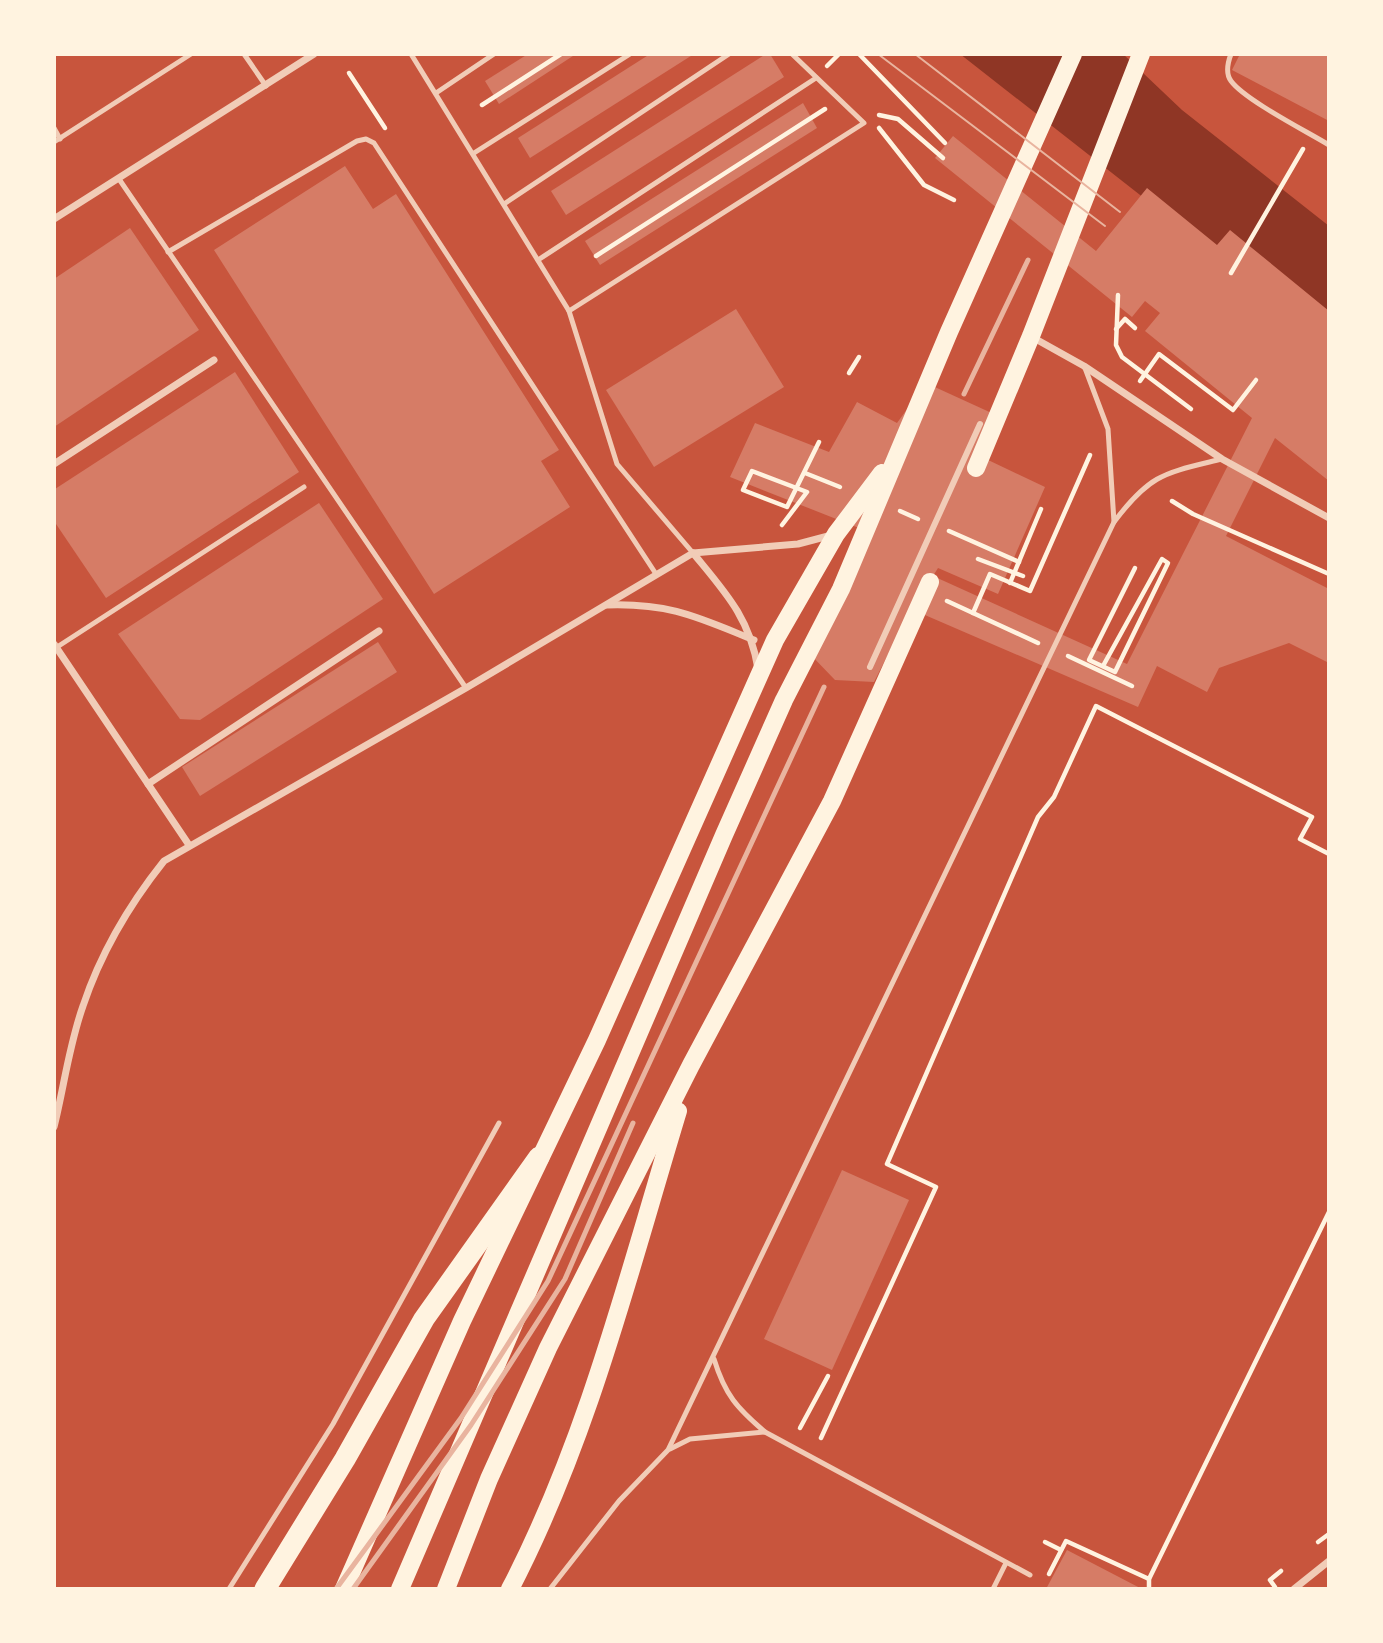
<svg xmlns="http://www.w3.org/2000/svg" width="1383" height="1643" viewBox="0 0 1383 1643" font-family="Quicksand,sans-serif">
<rect width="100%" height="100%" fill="#c8553d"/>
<path fill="#8f3625" d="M960 54H1123L1182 110 1329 226V343Z"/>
<g fill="#d67c66">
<path d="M528 54H576L499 104 485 81Z"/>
<path d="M650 54H694L530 158 518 138Z"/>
<path d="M766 54H770L784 77 566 215 551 191Z"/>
<path d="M1240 54H1329V121L1232 70Z"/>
<path d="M803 103 817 128 600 265 585 241Z"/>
<path d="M953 136 1096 251 1147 188 1217 245 1230 230 1329 311V481L1275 438 1226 536 1329 589V663L1289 643 1219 668 1207 692 1157 666 1138 707 911 609 874 682 835 680 809 653 859 528 730 477 755 423 829 452 857 402 897 423 926 383 996 415 986 459 1045 487 998 594 938 568 933 576 1127 664 1252 418 1145 331 1160 313 1145 301 1132 317 935 158Z"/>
<path d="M345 166 373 209 396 194 559 450 541 461 570 507 434 594 214 250Z"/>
<path d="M130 228 199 330 54 427V279Z"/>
<path d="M736 309 784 387 654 467 606 390Z"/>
<path d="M235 372 299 472 106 598 54 521 55 489Z"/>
<path d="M319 503 383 599 200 720 180 719 118 634Z"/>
<path d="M378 642 397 672 200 796 182 767Z"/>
<path d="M842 1170 909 1200 832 1370 764 1339Z"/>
<path d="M1067 1550 1142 1589H1046Z"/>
</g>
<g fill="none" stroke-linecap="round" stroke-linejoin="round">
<g stroke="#fff3e0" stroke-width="4.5">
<path d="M859 54 945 143"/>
<path d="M827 66 839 54"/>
<path d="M349 73 385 128"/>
<path d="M482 105 561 54"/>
<path d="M879 115 898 119 943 158"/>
<path d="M879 128 924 185 954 200"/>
<path d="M596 256 825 109"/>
<path d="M1231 273 1303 149"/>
<path d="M1118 295 1116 345 1122 357 1191 409"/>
<path d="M1116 329 1125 319 1135 328"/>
<path d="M849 373 859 357"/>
<path d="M1140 381 1159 354 1233 410 1256 380"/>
<path d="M805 473 840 487"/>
<path d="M1172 501 1193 514 1329 574"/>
<path d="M900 511 918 519"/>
<path d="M782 525 807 492 752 471 743 490 787 507 819 442"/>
<path d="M949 531 1019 562"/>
<path d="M978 559 1023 576"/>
<path d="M1010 583 1041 509"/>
<path d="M947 601 1038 643"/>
<path d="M973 613 990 574 1030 591 1090 455"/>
<path d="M1068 656 1132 686"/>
<path d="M1103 666 1162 559 1168 563 1115 672 1089 660 1135 568"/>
<path d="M800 1428 828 1376"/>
<path d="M821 1438 936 1187 887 1164 1038 817 1054 797 1096 706 1312 817 1300 839 1329 854"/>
<path d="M1045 1542 1061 1550"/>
<path d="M1318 1542 1329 1534"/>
<path d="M1049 1574 1066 1541 1149 1579"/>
<path d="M1275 1587 1270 1580 1281 1571"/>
<path d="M1149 1589V1579L1329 1212"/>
</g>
<g stroke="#f1ccb7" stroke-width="5">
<path d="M244 54 266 86"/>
<path d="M411 54 569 311 617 464 693 553"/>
<path d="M1231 54C1228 62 1225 73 1231 81 1245 100 1306 131 1329 145"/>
<path d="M436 93 494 54"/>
<path d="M54 128 60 139"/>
<path d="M54 142 191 54"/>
<path d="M474 153 630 54"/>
<path d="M119 179 466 688"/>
<path d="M504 204 729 54"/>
<path d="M168 252 357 141 366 139 374 143 656 574"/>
<path d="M538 260 816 78"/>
<path d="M569 311 864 123 792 54"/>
<path d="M1085 368 1108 429 1114 522"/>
<path d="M54 649 304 487"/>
<path d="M714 1359C725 1395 737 1408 765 1432L1030 1575"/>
<path d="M670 1449 690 1439 765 1432"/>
<path d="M229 1589 333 1424 499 1123"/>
<path d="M550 1589 619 1501 668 1450 1114 522C1151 473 1165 473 1222 459"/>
<path d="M993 1589 1006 1563"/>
</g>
<path stroke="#f1ccb7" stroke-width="6" d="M870 667 980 424"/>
<g stroke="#f1ccb7" stroke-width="7">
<path d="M54 219 314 54"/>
<path d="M1032 337 1084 366 1222 459 1329 518"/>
<path d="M54 464 214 360"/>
<path d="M693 553C725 592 750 618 758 669"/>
<path d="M607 605C670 603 697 617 754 640"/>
<path d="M54 644 189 845"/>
<path d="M148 784 379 631"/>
<path d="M54 1127C64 1087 69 1045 83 1006 101 952 129 905 164 861L466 688 693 553 798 544 832 535"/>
<path d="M1294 1589 1329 1561"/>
</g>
<g stroke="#fff3e0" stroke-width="18">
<path d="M976 468 1031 336 1141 54"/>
<path d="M344 1589 462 1321 597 1040 775 640 836 534 882 473"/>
<path d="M400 1589 724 835 784 700 841 589 949 332 1073 54"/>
<path d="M446 1589 489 1479 548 1348 691 1065 832 801 930 582"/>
<path d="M510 1589C588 1439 629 1272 678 1111"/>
</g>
<path stroke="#fff3e0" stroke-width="21" d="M265 1589 345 1459 424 1319 539 1157"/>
<g stroke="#e9b49f" stroke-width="2">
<path d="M878 54 1105 226"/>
<path d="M915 54 1120 212"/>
</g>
<g stroke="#e9b49f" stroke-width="5">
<path d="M964 394 1028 260"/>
<path d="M336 1589 461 1418 548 1281 824 687"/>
<path d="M353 1589 471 1425 565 1279 633 1123"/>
</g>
</g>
<rect width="1383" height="1643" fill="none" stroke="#fff3e0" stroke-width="112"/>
</svg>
